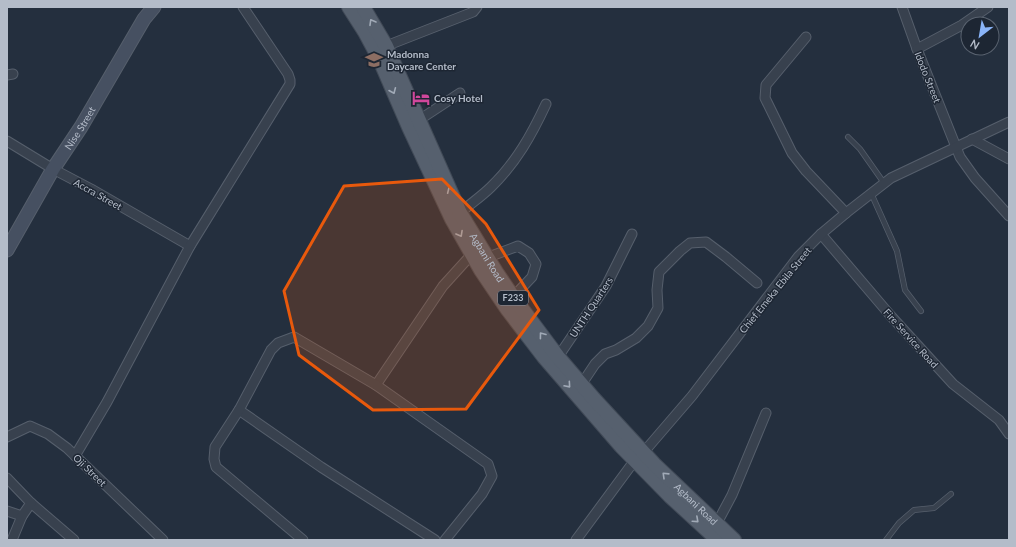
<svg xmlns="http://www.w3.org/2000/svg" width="1016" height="547" viewBox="0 0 1016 547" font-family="Lato,sans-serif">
<rect width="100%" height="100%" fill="#242f3e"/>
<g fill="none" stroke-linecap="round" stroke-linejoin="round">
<g stroke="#565f6c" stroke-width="6">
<g id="lane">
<path d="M848 137 860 149 884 183"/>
<path d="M871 193 897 251 905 290 921 311"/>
<path d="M886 540 899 523 914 510 934 508 951 494"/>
</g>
</g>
<g stroke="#565f6c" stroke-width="11">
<g id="street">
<path d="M902 7 917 49 960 157 975 178 1009 216"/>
<path d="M806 37 766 85 765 98 792 153 806 171 846 213"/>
<path d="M386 46 473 12 477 7"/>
<path d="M917 49 962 25 988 7"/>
<path d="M7 75 13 74"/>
<path d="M419 120 460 93"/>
<path d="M972 139 1009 159"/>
<path d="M7 141 53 169 91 189 190 246"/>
<path d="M460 213C470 204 482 196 491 187 516 163 532 134 546 104"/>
<path d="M821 234 890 315 953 384 999 420 1009 434"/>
<path d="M486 258 518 246 529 253 536 264 532 277 513 297"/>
<path d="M558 357 606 286 632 234"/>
<path d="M376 385 443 286 472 254"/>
<path d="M581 385 595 364 605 354 616 350 636 338 648 326 658 308 657 290 659 272 680 251 690 243 706 242 726 257 757 283"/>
<path d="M239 410 321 467 435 540"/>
<path d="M7 437 30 426 48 434 67 448 163 540"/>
<path d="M75 456 107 402 190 246 290 84V80L288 74 243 7"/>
<path d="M7 478 31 503 74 540"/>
<path d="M7 511 22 516"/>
<path d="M716 525 732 495 766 413"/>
<path d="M12 540 22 516 31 503"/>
<path d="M303 540 216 467 214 459 215 447 239 410 271 350 278 343 294 337 376 385 488 464 492 476 482 494 445 540"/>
<path d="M576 540 635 460 643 453 692 396 798 257 821 234 846 213 891 178 1009 122"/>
</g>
</g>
<g stroke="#565f6c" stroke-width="15">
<g id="secondary">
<path id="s1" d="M7 250 53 169 81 127 144 19 154 7"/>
</g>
</g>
<g stroke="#414a57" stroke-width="16">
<g id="primary">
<path d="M349 7 365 32 380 60 409 127 452 219 481 270 508 310 544 357 621 446 670 496 718 540"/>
<path id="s2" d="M363 7 386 46 395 66 460 213 496 272 513 297 558 357 594 399 654 464 734 540"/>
</g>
</g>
<use href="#lane" stroke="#38414e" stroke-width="4.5"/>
<use href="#street" stroke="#38414e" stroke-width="9"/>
<use href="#secondary" stroke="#465061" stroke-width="13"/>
<use href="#primary" stroke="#56606e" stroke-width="14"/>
</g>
<defs><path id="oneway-chevron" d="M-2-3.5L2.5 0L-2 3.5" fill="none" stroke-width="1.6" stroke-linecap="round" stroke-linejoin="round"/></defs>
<g stroke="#a1aab7">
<use href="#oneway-chevron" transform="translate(372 22) rotate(-120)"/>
<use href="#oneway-chevron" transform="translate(393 91) rotate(67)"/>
<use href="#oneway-chevron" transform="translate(450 190) rotate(-114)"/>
<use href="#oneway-chevron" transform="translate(460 234) rotate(61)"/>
<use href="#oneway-chevron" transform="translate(542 335) rotate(-127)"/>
<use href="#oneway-chevron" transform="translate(568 385) rotate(49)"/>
<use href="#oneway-chevron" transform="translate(665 475) rotate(-136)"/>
<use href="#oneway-chevron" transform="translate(696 520) rotate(42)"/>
</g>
<path fill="#e8590c" fill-opacity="0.2" stroke="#e8590c" stroke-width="3" stroke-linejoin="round" d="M442 179 486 224 539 310 466 409 373 410 299 355 284 291 344 186Z"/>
<defs>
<g id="school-bare" transform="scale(1.38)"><path d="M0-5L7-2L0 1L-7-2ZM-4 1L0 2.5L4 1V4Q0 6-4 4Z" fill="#8d6e63" stroke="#1d2633" stroke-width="2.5" paint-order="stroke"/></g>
<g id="hotel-bare" transform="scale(1.38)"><path d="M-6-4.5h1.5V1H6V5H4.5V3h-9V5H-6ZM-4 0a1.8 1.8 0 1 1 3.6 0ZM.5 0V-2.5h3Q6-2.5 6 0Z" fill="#d1479c" stroke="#1d2633" stroke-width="2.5" paint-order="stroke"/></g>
</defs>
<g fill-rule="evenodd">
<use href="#school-bare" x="374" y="60"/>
<use href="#hotel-bare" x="421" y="98"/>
</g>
<g text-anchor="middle" stroke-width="3" stroke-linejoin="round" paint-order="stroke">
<rect fill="#1d2633" stroke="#878f9c" stroke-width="1" x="498" y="291" width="30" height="14" rx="3"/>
<g font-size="9" font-weight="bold" fill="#b4bcc9">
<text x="513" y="301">F233</text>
</g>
<g font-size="10" font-weight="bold" fill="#b4bcc9" stroke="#1d2633" text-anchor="start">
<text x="387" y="58">Madonna<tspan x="387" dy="12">Daycare Center</tspan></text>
<text x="434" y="102">Cosy Hotel</text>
</g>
<g font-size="10" fill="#b4bcc9" stroke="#1d2633">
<text transform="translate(928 77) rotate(68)" y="4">Idodo Street</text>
<text dy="4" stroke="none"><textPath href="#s1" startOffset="142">Nise Street</textPath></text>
<text transform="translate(98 194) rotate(29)" y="4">Accra Street</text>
<text dy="4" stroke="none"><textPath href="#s2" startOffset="280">Agbani Road</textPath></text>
<text transform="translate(775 290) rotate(-51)" y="4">Chief Emeka Ebila Street</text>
<text transform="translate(591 307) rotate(-57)" y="4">UNTH Quarters</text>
<text transform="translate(911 338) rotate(48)" y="4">Fire Service Road</text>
<text transform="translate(90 470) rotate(44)" y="4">Oji Street</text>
<text dy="4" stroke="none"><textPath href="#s2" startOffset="604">Agbani Road</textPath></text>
</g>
</g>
<rect width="1016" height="547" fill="none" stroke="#b4bcc9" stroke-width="16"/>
<g transform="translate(980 36) rotate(211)"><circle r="19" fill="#1d2633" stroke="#59626f"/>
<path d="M0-3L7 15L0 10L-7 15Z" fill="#8ab4f8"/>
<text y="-6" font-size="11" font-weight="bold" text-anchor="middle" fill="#b4bcc9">N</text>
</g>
</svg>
